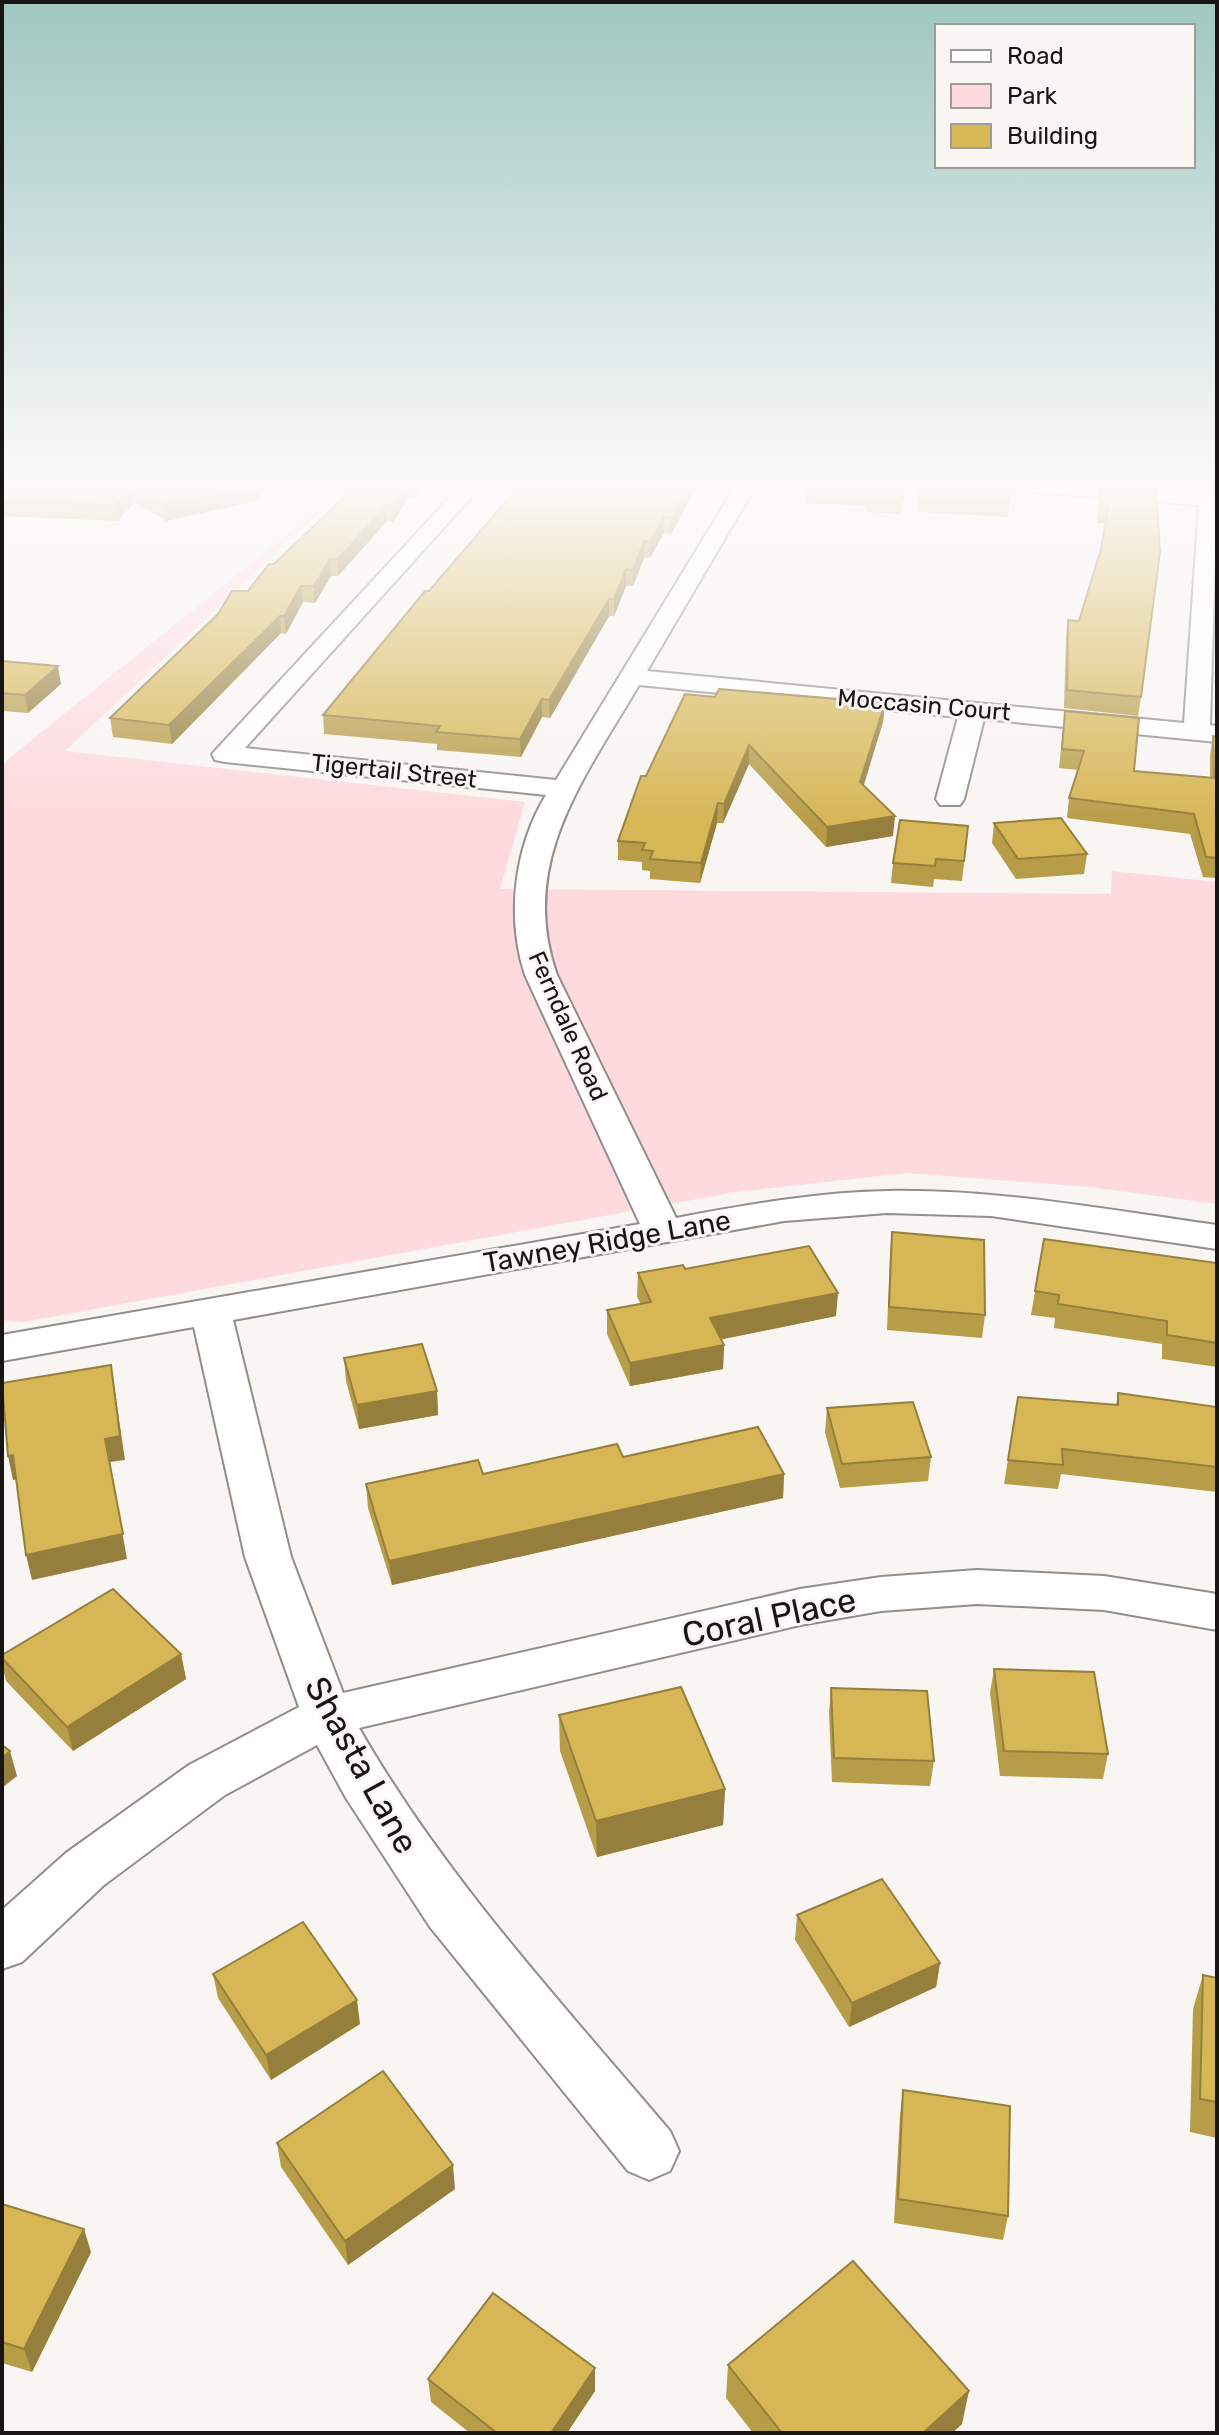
<svg xmlns="http://www.w3.org/2000/svg" width="1219" height="2435" viewBox="0 0 1219 2435" font-family="Rubik,sans-serif">
<rect width="100%" height="100%" fill="#f8f5f3"/>
<path fill="#fed9dd" d="M352 482 65 751 525 802 500 889 1111 894 1112 871 1217 882V1204L1090 1187 907 1173 736 1192 23 1322 2 1320V764Z"/>
<g fill="none" stroke-linecap="round" stroke-linejoin="round">
<g stroke="#918e8c" stroke-width="4">
<path id="minor" d="M464 482H485L245 748 556 780 738 482H758L647 671 1184 723 1199 505 981 488 971 482H1064L1217 494 1210 725 1217 726V742L984 719 964 799 960 805H940L936 799 958 717 639 685C585 777 517 863 557 975L676 1218C746 1205 817 1192 888 1191 999 1189 1108 1210 1217 1225V1249L991 1216 887 1213 784 1221 233 1320 291 1557 343 1693 800 1589 881 1577 977 1570 1104 1576 1217 1594V1630L1104 1610 977 1604 881 1611 800 1625 359 1728C444 1876 560 2001 670 2131L679 2151 670 2171 649 2180 628 2171 430 1927 346 1798 317 1745 225 1795 104 1885 22 1962 2 1969V1910L66 1853 189 1765 299 1707 245 1557 194 1327 2 1361V1335L640 1224 525 975C506 917 514 848 546 795L225 762 215 760 212 754Z"/>
</g>
<use href="#minor" fill="#fff" fill-rule="evenodd"/>
</g>
<g fill="#b89d49">
<path d="M2 482H272L256 501 166 521 135 502 117 521 2 516Z"/>
<path d="M360 482H428L414 498 409 497 393 522 387 521 338 576H331L315 603 303 602 286 634 281 633 172 744 113 737 110 718 248 591 274 564Z"/>
<path d="M528 482H699L671 534 664 533 650 558H644L633 586H626L614 616H609L550 718 542 717 521 757 437 750V744L324 734 323 715 429 591Z"/>
<path d="M902 482 903 499 901 514 866 512 867 506 805 503 806 488Z"/>
<path d="M1104 482H1144V485Z"/>
<path d="M1101 485 1156 490 1141 697 1138 716 1064 708 1066 638 1068 620 1079 621 1101 549 1105 523H1097Z"/>
<path d="M918 496 1010 501 1008 517 917 512Z"/>
<path d="M2 661 61 684 28 713 2 711Z"/>
<path d="M715 697 885 703 883 722 863 785 893 836 826 847 749 764 723 823H717L700 883 650 879V871L642 870V862L618 860V841L646 776Z"/>
<path d="M1065 711 1134 771 1210 777V755L1213 736 1217 737V878L1203 877 1190 834 1067 818 1069 798 1078 770 1059 768Z"/>
<path d="M994 823 1087 854 1084 874 1016 879 992 843Z"/>
<path d="M968 826 962 881 934 879 933 887 891 883 893 863Z"/>
<path d="M892 1232 985 1315 982 1338 887 1330 890 1255Z"/>
<path d="M1044 1239 1217 1263V1367L1162 1359V1344L1054 1328 1055 1318 1031 1315Z"/>
<path d="M685 1269 836 1316 721 1339 724 1345 723 1369 630 1386 607 1334V1310L641 1304 637 1297 638 1273Z"/>
<path d="M344 1358 437 1391 438 1415 359 1429 346 1381Z"/>
<path d="M1118 1393 1217 1407V1492L1061 1474 1058 1489 1004 1484 1018 1397 1116 1405Z"/>
<path d="M827 1408 931 1457 928 1481 840 1488 825 1432Z"/>
<path d="M623 1457 784 1474 783 1498 392 1585 368 1508 366 1484 483 1474Z"/>
<path d="M181 1654 186 1679 73 1751 6 1681 2 1664V1655Z"/>
<path d="M994 1669 1108 1754 1103 1779 1000 1776 990 1693Z"/>
<path d="M831 1688 934 1761 930 1786 832 1782 829 1713Z"/>
<path d="M559 1715 725 1789 723 1825 597 1857 560 1751Z"/>
<path d="M797 1915 940 1963 936 1987 849 2027 795 1940Z"/>
<path d="M1217 1930V2138L1190 2132 1193 2009 1203 1975 1216 1977Z"/>
<path d="M213 1974 360 2024 271 2080 218 1998Z"/>
<path d="M903 2090 1008 2216 1003 2240 894 2223 900 2115Z"/>
<path d="M277 2143 455 2189 348 2265 281 2167Z"/>
<path d="M2 2204 91 2252 32 2372 2 2363Z"/>
<path d="M728 2365 962 2424 952 2433H753L726 2398Z"/>
<path d="M595 2368V2391L567 2433H470L431 2402 428 2379Z"/>
</g>
<g fill="#967f3c">
<path d="M257 482H272L256 501 166 521 164 505Z"/>
<path d="M407 482 409 497 393 522 392 506Z"/>
<path d="M413 482H428L414 498Z"/>
<path d="M691 482H699L671 534V518Z"/>
<path d="M133 487 135 502 117 521 115 506Z"/>
<path d="M386 506 387 521 338 576 337 560Z"/>
<path d="M664 517V533L650 558V542Z"/>
<path d="M644 541V558L633 586V570Z"/>
<path d="M330 559 331 576 315 603 314 586Z"/>
<path d="M626 569V586L614 616V599Z"/>
<path d="M301 586 303 602 286 634 284 616Z"/>
<path d="M609 599V616L550 718 549 700Z"/>
<path d="M280 616 281 633 172 744 169 725Z"/>
<path d="M58 666 61 684 28 713 25 695Z"/>
<path d="M542 699V717L521 757 520 739Z"/>
<path d="M885 703 883 722 859 801 860 782Z"/>
<path d="M749 745V764L723 823 724 804Z"/>
<path d="M718 803 717 823 700 883 701 863Z"/>
<path d="M895 816 893 836 826 847 827 827Z"/>
<path d="M838 1293 836 1316 709 1342 710 1318Z"/>
<path d="M724 1345 723 1369 630 1386V1363Z"/>
<path d="M111 1365 125 1460 110 1462 127 1559 32 1580 26 1555Z"/>
<path d="M437 1391 438 1415 359 1429 357 1405Z"/>
<path d="M13 1455 19 1479 13 1480 8 1456Z"/>
<path d="M784 1474 783 1498 392 1585 389 1561Z"/>
<path d="M181 1654 186 1679 73 1751 67 1727Z"/>
<path d="M10 1751 17 1776 2 1788V1758Z"/>
<path d="M725 1789 723 1825 597 1857 596 1821Z"/>
<path d="M940 1963 936 1987 849 2027 852 2003Z"/>
<path d="M357 2000 360 2024 271 2080 266 2055Z"/>
<path d="M453 2165 455 2189 348 2265 345 2241Z"/>
<path d="M84 2229 91 2252 32 2372 24 2349Z"/>
<path d="M595 2368V2391L567 2433H551Z"/>
<path d="M969 2391 962 2424 952 2433H923Z"/>
</g>
<g fill="#d6b655" stroke="#967f3c" stroke-width="2">
<path d="M2 482H257L254 485 164 505 133 487 115 506 2 500Z"/>
<path d="M360 482H407L392 506H386L337 560 330 559 314 586H301L284 616H280L169 725 110 718 218 614 232 591H248L269 564H274Z"/>
<path d="M528 482H691L671 518 664 517 650 542 644 541 633 570 626 569 614 599H609L549 700 542 699 520 739 436 732 440 726 323 715 425 591H429L520 485 525 486Z"/>
<path d="M808 482H902L903 499 867 497 868 491 806 488Z"/>
<path d="M923 482H1009L1010 501 918 496Z"/>
<path d="M1101 485 1156 490 1160 552 1141 697 1067 690 1068 620 1079 621 1101 549 1108 507H1100Z"/>
<path d="M2 661 58 666 25 695 2 693Z"/>
<path d="M719 689 885 703 860 782 895 816 827 827 749 745 724 804 718 803 701 863 650 859 653 851 642 850 645 843 618 841 641 776H646L685 694 715 697Z"/>
<path d="M1065 711 1139 718 1134 771 1214 778 1213 736 1217 737V858L1206 857 1194 814 1069 798 1084 751 1062 749Z"/>
<path d="M1061 818 1087 854 1018 859 994 823Z"/>
<path d="M900 820 968 826 964 861 936 859 935 866 893 863Z"/>
<path d="M892 1232 984 1240 985 1315 889 1307Z"/>
<path d="M1044 1239 1217 1263V1343L1167 1335V1321L1058 1304 1059 1295 1035 1291Z"/>
<path d="M809 1246 838 1293 710 1318 724 1345 630 1363 607 1310 651 1302 638 1273 683 1265 685 1269Z"/>
<path d="M422 1344 437 1391 357 1405 344 1358Z"/>
<path d="M111 1365 120 1436 105 1439 123 1534 26 1555 13 1455 8 1456 2 1383Z"/>
<path d="M1118 1393 1217 1407V1467L1062 1449 1063 1465 1008 1460 1018 1397 1118 1405Z"/>
<path d="M913 1402 931 1457 842 1464 827 1408Z"/>
<path d="M758 1427 784 1474 389 1561 366 1484 478 1460 483 1474 617 1444 623 1457Z"/>
<path d="M113 1589 181 1654 67 1727 2 1658V1655Z"/>
<path d="M994 1669 1094 1672 1108 1754 1004 1751Z"/>
<path d="M681 1687 725 1789 596 1821 559 1715Z"/>
<path d="M831 1688 927 1691 934 1761 834 1758Z"/>
<path d="M2 1745 10 1751 2 1758Z"/>
<path d="M882 1879 940 1963 852 2003 797 1915Z"/>
<path d="M303 1922 357 2000 266 2055 213 1974Z"/>
<path d="M1203 1975 1217 1978V2102L1200 2099Z"/>
<path d="M383 2071 453 2165 345 2241 277 2143Z"/>
<path d="M903 2090 1010 2106 1008 2216 898 2199Z"/>
<path d="M2 2204 84 2229 24 2349 2 2342Z"/>
<path d="M853 2261 969 2391 923 2433H782L728 2365Z"/>
<path d="M493 2293 595 2368 551 2433H497L428 2379Z"/>
</g>
<linearGradient id="sky" x2="0" y2="1"><stop stop-color="#9fc7c0"/><stop offset="0.59" stop-color="#fcfafa"/><stop offset="1" stop-color="#fcfafa" stop-opacity="0"/></linearGradient>
<rect width="1219" height="823" fill="url(#sky)"/>
<g text-anchor="middle" stroke-width="6" stroke-linejoin="round" paint-order="stroke">
<g font-size="24" fill="#171615" stroke="#f8f5f3">
<text transform="translate(924 705) rotate(5)" y="8">Moccasin Court</text>
<text transform="translate(394 771) rotate(6)" y="8">Tigertail Street</text>
<text transform="translate(568 1026) rotate(66)" y="8">Ferndale Road</text>
</g>
<g font-size="28" fill="#171615" stroke="#f8f5f3">
<text transform="translate(607 1241) rotate(-10)" y="10">Tawney Ridge Lane</text>
</g>
<g font-size="34" fill="#171615" stroke="#f8f5f3">
<text transform="translate(769 1617) rotate(-12)" y="12">Coral Place</text>
<text transform="translate(362 1765) rotate(61)" y="12">Shasta Lane</text>
</g>
</g>
<rect width="1219" height="2435" fill="none" stroke="#171615" stroke-width="8"/>
<rect x="935" y="24" width="260" height="144" fill="#f8f5f3" stroke="#9e9c9a" stroke-width="2"/>
<rect x="951" y="50" width="40" height="12" fill="#ffffff" stroke="#9e9c9a" stroke-width="2"/>
<text x="1007" y="64" font-size="24" fill="#171615">Road</text>
<rect x="951" y="84" width="40" height="24" fill="#fed9dd" stroke="#9e9c9a" stroke-width="2"/>
<text x="1007" y="104" font-size="24" fill="#171615">Park</text>
<rect x="951" y="124" width="40" height="24" fill="#d6b655" stroke="#9e9c9a" stroke-width="2"/>
<text x="1007" y="144" font-size="24" fill="#171615">Building</text>
</svg>
